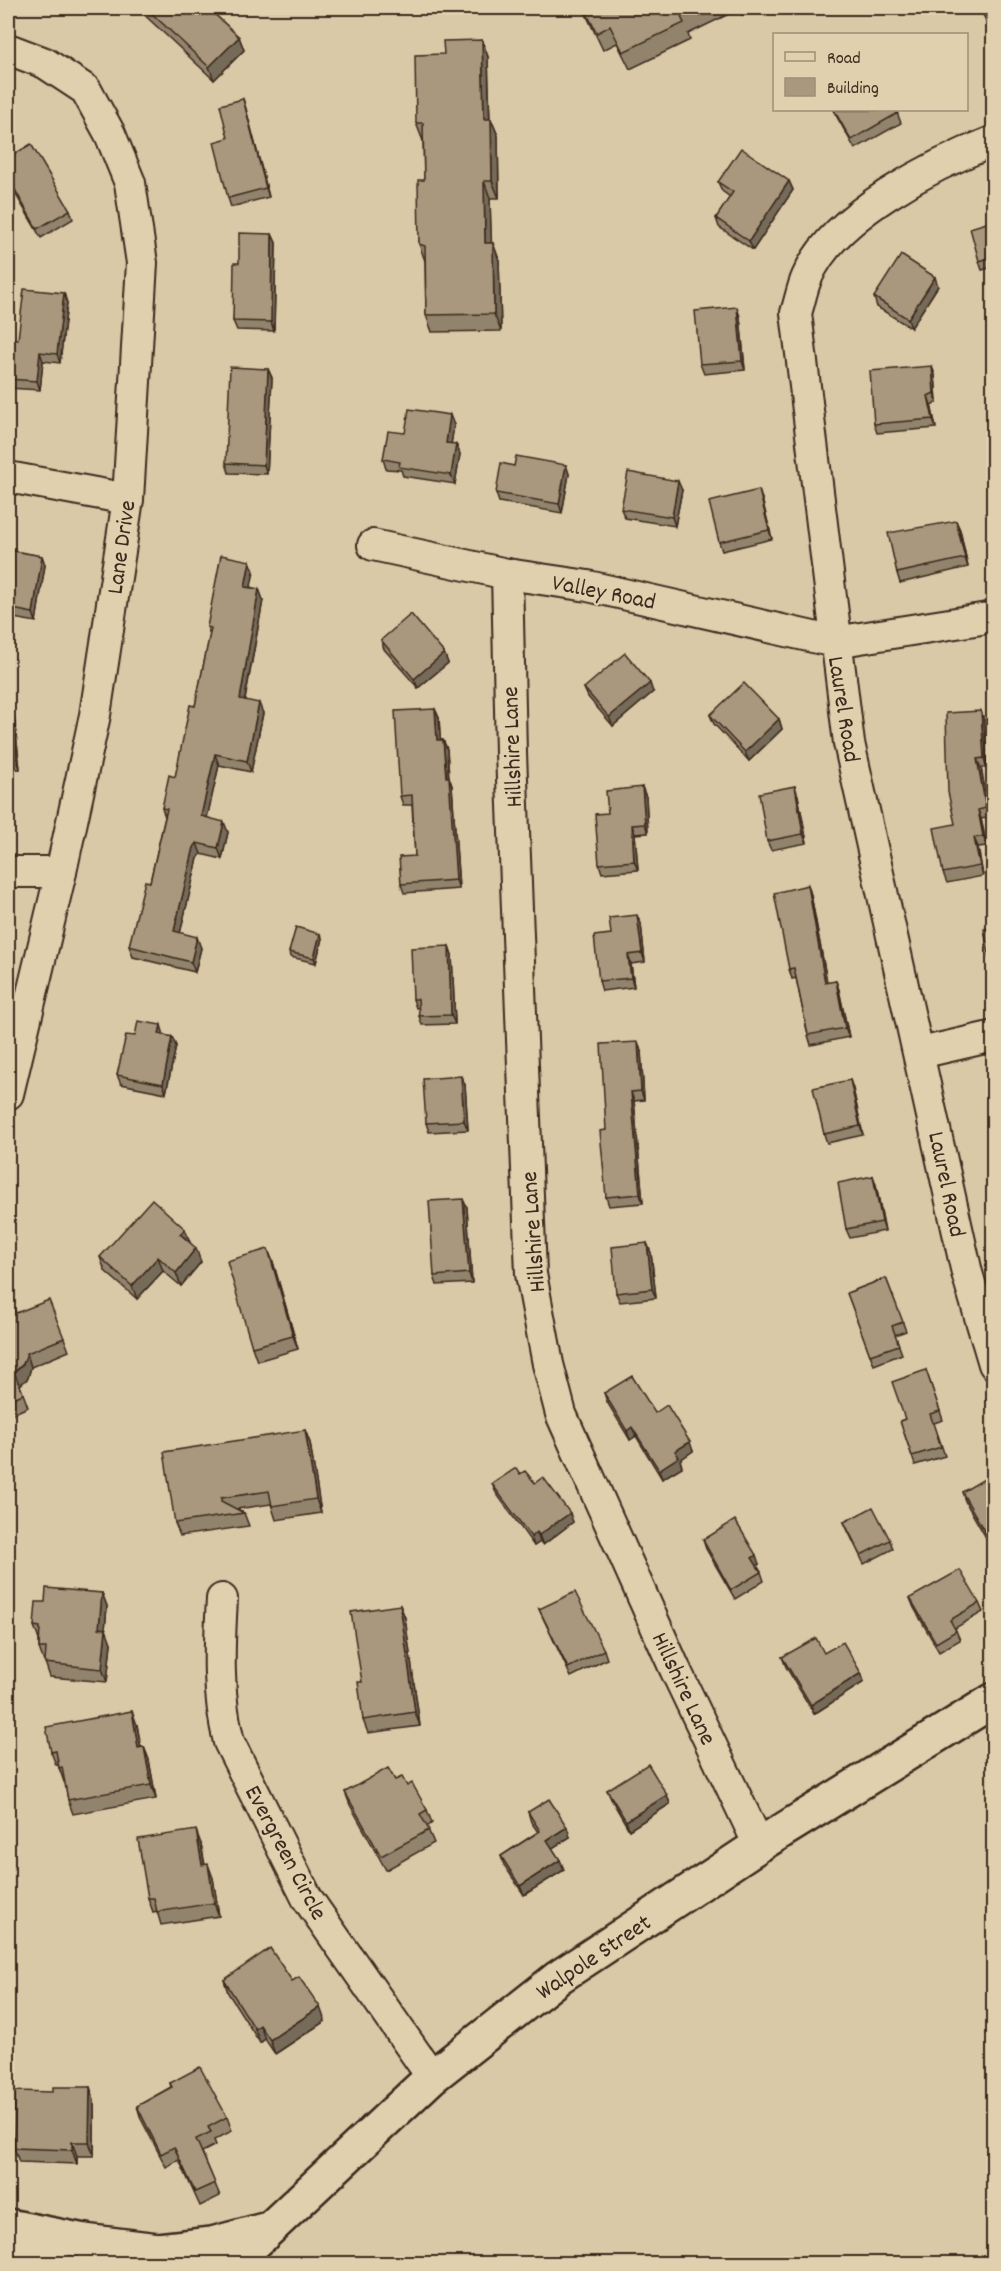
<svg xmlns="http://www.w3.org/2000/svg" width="1001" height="2271" viewBox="0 0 1001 2271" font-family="Dekko,sans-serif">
<rect width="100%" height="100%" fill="#dac9a7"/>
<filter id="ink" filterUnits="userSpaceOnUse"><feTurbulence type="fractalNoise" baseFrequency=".0167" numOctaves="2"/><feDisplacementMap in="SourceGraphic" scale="12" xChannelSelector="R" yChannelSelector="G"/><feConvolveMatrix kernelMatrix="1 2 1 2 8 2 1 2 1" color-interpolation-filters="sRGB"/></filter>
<g filter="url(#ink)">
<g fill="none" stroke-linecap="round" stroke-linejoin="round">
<g stroke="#3b2a1e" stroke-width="34">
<g id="minor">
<path d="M8 49 45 63 86 90 110 134 130 183 142 263 128 499 95 715 61 872 8 1094"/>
<path d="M994 141C934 164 833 215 807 277 802 288 800 301 796 313L849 743 967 1273 994 1364"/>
<path d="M8 477 128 499"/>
<path d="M373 545 507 574 588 586 835 642 994 617"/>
<path d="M507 574 511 753 531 1274 548 1364 561 1414 675 1669 759 1845"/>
<path d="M8 872H61"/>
<path d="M920 1053 994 1036"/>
<path d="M222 1599C219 1648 217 1694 229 1742L307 1898 432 2077"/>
</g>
</g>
<g stroke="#3b2a1e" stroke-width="38">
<g id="secondary">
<path d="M8 2226 84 2241 104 2252"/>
<path d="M9 2235 55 2264"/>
<path d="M84 2241 158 2250 212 2244 264 2230"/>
<path d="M232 2264 432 2077 559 1977 759 1845 994 1700"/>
</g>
</g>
<use href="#minor" stroke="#e1d0ad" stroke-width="30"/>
<use href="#secondary" stroke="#e1d0ad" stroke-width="33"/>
</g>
<g fill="#91836c" stroke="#3b2a1e" stroke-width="1.5">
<path d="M137 8H208L239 37 244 50 214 80Z"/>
<path d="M583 8H757L742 15 739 9 688 34 690 40 630 69 617 43 603 50Z"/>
<path d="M979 8H993V33Z"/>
<path d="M482 40 488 57 490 119H491L498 136 499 198H490L491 243H493L499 260 501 331 432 332 426 315 425 261 419 244 424 180 423 141 416 123 444 54Z"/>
<path d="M243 99 246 109 269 197 231 207 228 198V138Z"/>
<path d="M833 110H896L901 123 855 149Z"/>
<path d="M8 158 70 210 73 219 41 238 8 181Z"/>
<path d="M789 181 793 190 753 250 719 227 716 218 730 197 722 191 718 182Z"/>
<path d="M993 221V267L982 270 979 261Z"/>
<path d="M272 234 276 243 274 331 237 330 233 321 239 263Z"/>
<path d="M938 286 911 328 877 307 874 297Z"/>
<path d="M64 293 67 303 60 363 43 361 40 390 8 388V338L18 339Z"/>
<path d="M740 317 745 370 704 374 700 364Z"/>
<path d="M268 369 272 378 267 474 229 473 226 463Z"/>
<path d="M935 375 937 402 931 405 936 428 877 433 874 424Z"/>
<path d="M454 425 451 444H456L460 454 455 484 403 476 401 470 386 469 383 459 405 433Z"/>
<path d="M566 465 569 474 562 513 499 502 496 493 514 466Z"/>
<path d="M682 490 675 526 625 518 621 509Z"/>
<path d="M762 499 772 539 722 551 719 542Z"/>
<path d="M956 521 960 530 968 567 900 583 897 573Z"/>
<path d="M8 550 42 556 45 565 36 622 8 617Z"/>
<path d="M254 571 250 588 259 589 263 600 245 700 263 713 251 772 219 765 207 817 228 832 222 859 201 854 198 858 180 933 201 948 195 972 133 957 129 946 150 882 165 817 162 808 175 777 195 706 210 635 207 627Z"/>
<path d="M381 640 444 653 448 663 418 688 384 649Z"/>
<path d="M584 688 653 692 613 726 588 697Z"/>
<path d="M8 708H11L14 717 20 769 8 770Z"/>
<path d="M435 709 439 718 440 740H443L447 749 449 777 452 786 459 889 404 893 401 884 415 856 412 805H403L400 796Z"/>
<path d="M981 711 984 720 987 768H981L990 817 981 819 987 846 978 847 983 876 947 883 943 873Z"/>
<path d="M710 715 779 719 782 729 749 761 714 724Z"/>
<path d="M642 787 646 797 648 833 635 834 638 870 602 873 599 864 608 813Z"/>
<path d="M798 796 807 843 771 850 767 841Z"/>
<path d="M808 885 811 895 827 983 836 981 839 990 849 1037 811 1045 808 1035 796 978 792 979 789 969Z"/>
<path d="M641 924 645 962 631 964 634 987 602 991 599 981Z"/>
<path d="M322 938 316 963 290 957 289 952Z"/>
<path d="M449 946 452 955 455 1024 422 1025 419 1016V1008H416L413 999Z"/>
<path d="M164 1035 172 1037 176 1046 166 1093 121 1084 117 1075 135 1036Z"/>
<path d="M638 1042 641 1051 644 1100 634 1101 643 1203 609 1206 606 1197V1130Z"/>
<path d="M850 1080 853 1089 863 1135 827 1143 824 1134Z"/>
<path d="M465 1085 468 1130 429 1132 426 1123Z"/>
<path d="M873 1176 876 1185 885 1231 850 1238 846 1229Z"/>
<path d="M467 1208 472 1283 437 1285 434 1276Z"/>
<path d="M189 1242 201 1262 181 1286 163 1271 137 1299 105 1271 100 1257Z"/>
<path d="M647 1243 651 1253 656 1298 620 1302 616 1293Z"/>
<path d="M273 1262 298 1349 257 1361 252 1347Z"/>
<path d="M886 1278 906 1331 895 1335 902 1354 874 1365 847 1293Z"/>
<path d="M8 1309 64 1338 69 1351 31 1367 28 1378 20 1385 28 1407 8 1416Z"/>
<path d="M926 1370 943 1420 934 1423 945 1456 915 1465 900 1421 905 1419Z"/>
<path d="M604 1393 655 1413 693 1451 680 1460 682 1467 662 1479 636 1436 630 1440 607 1402Z"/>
<path d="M305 1430 310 1443 321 1513 276 1520 271 1504 237 1509 244 1513 249 1526 180 1536 175 1523Z"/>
<path d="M520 1474 535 1483 573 1522 543 1545 540 1542 534 1546 496 1493 492 1484Z"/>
<path d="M993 1490V1550L965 1501 962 1492Z"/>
<path d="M844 1522 890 1540 893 1549 864 1564 848 1531Z"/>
<path d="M703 1540 759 1564 757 1566 761 1572 764 1581 735 1599 706 1549Z"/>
<path d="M102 1593 107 1606 105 1629 111 1643 107 1682 50 1677 45 1662H44L39 1648V1640L34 1626 45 1602Z"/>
<path d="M910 1598 979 1603 983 1612 955 1628 960 1640 939 1652 914 1608Z"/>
<path d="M400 1605 405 1618 420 1726 368 1733 363 1720 362 1682Z"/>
<path d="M539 1609 604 1650 607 1659 571 1677 543 1618Z"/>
<path d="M824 1653 861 1673 864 1682 814 1714 786 1667 782 1657Z"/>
<path d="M137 1725 141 1747H144L149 1760 156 1799 73 1814 68 1800 65 1781 64 1782 58 1765H56L51 1752Z"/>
<path d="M395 1780 407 1786 427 1810 432 1823 427 1827 434 1843 386 1870 350 1805 345 1792Z"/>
<path d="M607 1790 667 1795 670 1804 629 1830 611 1799Z"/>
<path d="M528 1812 570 1837 552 1848 560 1860 564 1870 524 1895 504 1865 501 1856 538 1832 531 1822Z"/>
<path d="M201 1844 205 1865 213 1878 219 1916 161 1925 157 1911 153 1912 148 1898Z"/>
<path d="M224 1980 292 1981 325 2021 275 2054 265 2039 260 2043 228 1993Z"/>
<path d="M170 2083 227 2117 232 2131 214 2140 216 2145 202 2152 220 2196 200 2206 179 2160 166 2167 141 2119 137 2106 171 2087Z"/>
<path d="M90 2087 94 2101V2156H77V2164L19 2162 14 2148 53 2092Z"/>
</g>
<g fill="#766a58" stroke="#3b2a1e" stroke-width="1.5">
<path d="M239 37 244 50 214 80 209 67Z"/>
<path d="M482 40 488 57 490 136 484 119Z"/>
<path d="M243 99 246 109 269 197 266 188Z"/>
<path d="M491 119 498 136 499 198 492 181Z"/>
<path d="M484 181 490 198 492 260 485 243Z"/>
<path d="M789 181 793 190 753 250 749 241Z"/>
<path d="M272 234 276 243 274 331 271 322Z"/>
<path d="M493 243 499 260 501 331 494 314Z"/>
<path d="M935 277 938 286 911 328 908 319Z"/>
<path d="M64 293 67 303 60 363 57 354Z"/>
<path d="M737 307 740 317 745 370 742 361Z"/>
<path d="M40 352 43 361 40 390 37 381Z"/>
<path d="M932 366 935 375 937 402 934 393Z"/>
<path d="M268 369 272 378 267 474 264 465Z"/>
<path d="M928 396 931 405 936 428 933 419Z"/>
<path d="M450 415 454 425 450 452 446 443Z"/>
<path d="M456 444 460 454 455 484 451 475Z"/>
<path d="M566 465 569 474 562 513 559 504Z"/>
<path d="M678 481 682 490 675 526 672 517Z"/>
<path d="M759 490 762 499 772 539 769 530Z"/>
<path d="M956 521 960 530 968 567 965 558Z"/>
<path d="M42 556 45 565 36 622 33 613Z"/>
<path d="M250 561 254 571 249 597 245 587Z"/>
<path d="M259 589 263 600 243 709 240 699Z"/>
<path d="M444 653 448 663 418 688 414 679Z"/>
<path d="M650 683 653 692 613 726 609 717Z"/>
<path d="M259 703 263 713 251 772 247 761Z"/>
<path d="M11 708 14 717 20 769 17 759Z"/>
<path d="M435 709 439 718 441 750 437 740Z"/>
<path d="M981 711 984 720 987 768 984 758Z"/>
<path d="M779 719 782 729 749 761 745 752Z"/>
<path d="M443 740 447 749 449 786V777L452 786 459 889 456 880Z"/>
<path d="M215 754 219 765 205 827 201 816Z"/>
<path d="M977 759 981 768 990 817 986 808Z"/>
<path d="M795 786 798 796 807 843 803 834Z"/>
<path d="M642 787 646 797 648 833 645 824Z"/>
<path d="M978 810 981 819 987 846 983 836Z"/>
<path d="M224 822 228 832 222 859 218 848Z"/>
<path d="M632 825 635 834 638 870 634 861Z"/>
<path d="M974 838 978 847 983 876 980 866Z"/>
<path d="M197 843 201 854 198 858 178 942 174 931 194 847Z"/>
<path d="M808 885 811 895 829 992 825 983Z"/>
<path d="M637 915 641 924 645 962 642 953Z"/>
<path d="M320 934 322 938 316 963 314 958Z"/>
<path d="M197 937 201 948 195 972 191 962Z"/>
<path d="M449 946 452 955 455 1024 451 1015Z"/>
<path d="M628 955 631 964 634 987 631 978Z"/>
<path d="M836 981 839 990 849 1037 845 1028Z"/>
<path d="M161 1025 164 1035 163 1043 159 1034Z"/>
<path d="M172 1037 176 1046 166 1093 163 1084Z"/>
<path d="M638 1042 641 1051 644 1100 641 1091Z"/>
<path d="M461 1076 465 1085 468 1130 464 1121Z"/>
<path d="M850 1080 853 1089 863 1135 860 1126Z"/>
<path d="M631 1092 634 1101 643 1203 640 1194Z"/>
<path d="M873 1176 876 1185 885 1231 882 1222Z"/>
<path d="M463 1199 467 1208 472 1283 469 1273Z"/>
<path d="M185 1229 190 1242 180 1234Z"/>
<path d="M647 1243 651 1253 656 1298 652 1289Z"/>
<path d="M196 1248 201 1262 181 1286 176 1273Z"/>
<path d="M268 1249 273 1262 298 1349 293 1336Z"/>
<path d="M158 1257 163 1271 137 1299 132 1286Z"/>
<path d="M27 1353 31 1367 28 1378 19 1386 14 1372Z"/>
<path d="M632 1427 636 1436 630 1440 627 1431Z"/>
<path d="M305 1430 310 1443 321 1513 316 1499Z"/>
<path d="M690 1442 693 1451 680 1460 682 1467 662 1479 659 1470 675 1451Z"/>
<path d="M570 1513 573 1522 543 1545 539 1535Z"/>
<path d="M537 1532 540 1542 534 1546 531 1537Z"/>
<path d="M756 1555 759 1564 756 1567 752 1558Z"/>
<path d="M102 1593 107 1606 104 1642 99 1628Z"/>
<path d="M400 1605 405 1618 420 1726 415 1712Z"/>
<path d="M106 1629 111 1643 107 1682 102 1669Z"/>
<path d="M861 1673 864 1682 814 1714 811 1705Z"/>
<path d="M132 1711 137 1725 143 1761 138 1748Z"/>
<path d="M144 1747 149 1760 156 1799 151 1785Z"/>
<path d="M667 1795 670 1804 629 1830 626 1821Z"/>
<path d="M567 1827 570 1837 551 1849 547 1840Z"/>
<path d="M196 1830 201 1844 207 1878 202 1865Z"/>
<path d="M560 1860 564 1870 524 1895 520 1886Z"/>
<path d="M208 1864 213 1878 219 1916 214 1903Z"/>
<path d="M320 2007 325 2021 275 2054 270 2040Z"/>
<path d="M260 2025 265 2039 260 2043 255 2029Z"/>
<path d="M90 2087 94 2101V2156L89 2142Z"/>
<path d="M72 2142 77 2156V2164L72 2150Z"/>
</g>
<g fill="#a9987d" stroke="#3b2a1e" stroke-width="1.5">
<path d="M146 8H208L239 37 209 67Z"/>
<path d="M584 8H701L681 17 684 23 623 52 610 26 597 33Z"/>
<path d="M983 8H993V26Z"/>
<path d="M482 40 484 119H491L492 181H484L485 243H493L494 314 426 315 425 246 419 244 418 180H424L423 123H416L415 55 444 54 443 41Z"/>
<path d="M243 99 266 188 228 198 214 142 228 138 220 105Z"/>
<path d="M834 110H896L898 113 851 140Z"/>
<path d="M31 144 70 210 37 229 8 177V158Z"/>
<path d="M741 148 789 181 749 241 716 218 733 192 718 182Z"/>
<path d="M993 221V257L979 261 970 228Z"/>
<path d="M239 233 272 234 271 322 233 321 234 263H239Z"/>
<path d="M901 255 935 277 908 319 874 297Z"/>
<path d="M24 289 64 293 57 354 40 352 37 381 8 379V338L18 339Z"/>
<path d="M737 307 742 361 700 364 695 311Z"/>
<path d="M932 366 934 393 928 396 933 419 874 424 870 371Z"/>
<path d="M230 367 268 369 264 465 226 463Z"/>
<path d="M409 409 450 415 446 443 456 444 451 475 399 467 400 462 383 459 388 431 405 433Z"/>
<path d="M516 456 566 465 559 504 496 493 501 463 514 466Z"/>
<path d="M628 472 678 481 672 517 621 509Z"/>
<path d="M759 490 769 530 719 542 709 502Z"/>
<path d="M956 521 965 558 897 573 888 533Z"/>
<path d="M8 550 42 556 33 613 8 608Z"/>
<path d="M221 555 250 561 245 587 259 589 240 699 259 703 247 761 215 754 201 816 224 822 218 848 197 843 194 847 174 931 197 937 191 962 129 946 145 881 150 882 167 809 162 808 169 775 175 777 190 705 195 706 211 628 207 627Z"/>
<path d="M411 614 444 653 414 679 381 640Z"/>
<path d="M625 653 650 683 609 717 584 688Z"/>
<path d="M744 683 779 719 745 752 710 715Z"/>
<path d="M8 708H11L17 759 8 760Z"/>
<path d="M435 709 437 740H443L446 777H449L456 880 401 884 399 857 415 856 412 795 400 796 395 711Z"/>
<path d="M981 711 984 758 977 759 986 808 978 810 983 836 974 838 980 866 943 873 934 828 955 824 948 792 946 713Z"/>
<path d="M795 786 803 834 767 841 759 793Z"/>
<path d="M642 787 645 824 632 825 634 861 599 864 595 814 608 813 606 791Z"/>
<path d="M808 885 825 983 836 981 845 1028 808 1035 794 968 789 969 774 893Z"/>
<path d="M637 915 642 953 628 955 631 978 599 981 594 936 611 934 609 918Z"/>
<path d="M296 927 320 934 314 958 289 952Z"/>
<path d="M993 927V967H991L984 929Z"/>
<path d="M449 946 451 1015 419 1016 418 999H413L411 948Z"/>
<path d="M138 1021 161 1025 159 1034 172 1037 163 1084 117 1075 126 1035 135 1036Z"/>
<path d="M638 1042 641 1091 631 1092 640 1194 606 1197 600 1131 606 1130 601 1044Z"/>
<path d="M461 1076 464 1121 426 1123 423 1079Z"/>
<path d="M850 1080 860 1126 824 1134 813 1088Z"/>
<path d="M873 1176 882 1222 846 1229 838 1183Z"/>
<path d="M152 1199 185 1229 180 1234 196 1248 176 1273 158 1257 132 1286 100 1257Z"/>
<path d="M463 1199 469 1273 434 1276 429 1201Z"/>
<path d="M647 1243 652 1289 616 1293 612 1247Z"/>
<path d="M268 1249 293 1336 252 1347 227 1261Z"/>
<path d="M886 1278 903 1322 892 1326 899 1345 870 1355 847 1293Z"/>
<path d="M49 1300 64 1338 27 1353 23 1364 14 1372 23 1394 8 1400V1309L13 1307 16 1313Z"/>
<path d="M926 1370 940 1411 930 1414 941 1447 912 1456 900 1421 905 1419 892 1382Z"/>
<path d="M632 1376 655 1413 667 1405 690 1442 675 1451 679 1457 659 1470 632 1427 627 1431 604 1393Z"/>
<path d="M305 1430 316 1499 272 1506 269 1491 221 1498V1501L244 1513 175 1523 164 1452Z"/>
<path d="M516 1468 520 1474 525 1471 535 1483 543 1477 570 1513 539 1535 537 1532 531 1537 492 1484Z"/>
<path d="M986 1478 993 1490V1546L962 1492Z"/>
<path d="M873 1507 890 1540 861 1555 844 1522Z"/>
<path d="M735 1520 756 1555 752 1558 761 1572 731 1590 703 1540Z"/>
<path d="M960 1570 979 1603 950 1620 956 1631 936 1643 910 1598Z"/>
<path d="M46 1588 102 1593 99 1628 106 1629 102 1669 45 1663 46 1648H39L40 1627 34 1626 36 1602H45Z"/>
<path d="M575 1592 604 1650 568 1668 539 1609Z"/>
<path d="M400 1605 415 1712 363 1720 358 1682H362L351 1612Z"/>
<path d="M816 1638 824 1653 843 1642 861 1673 811 1705 782 1657Z"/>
<path d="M132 1711 138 1748 144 1747 151 1785 68 1800 62 1767 59 1768 56 1751 51 1752 46 1727Z"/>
<path d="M648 1764 667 1795 626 1821 607 1790Z"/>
<path d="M388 1768 395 1780 402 1777 407 1786 412 1783 427 1810 420 1814 429 1830 381 1856 345 1792Z"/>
<path d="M549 1799 567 1827 547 1840 560 1860 520 1886 501 1856 540 1831 528 1812Z"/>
<path d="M196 1830 202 1865 208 1864 214 1903 157 1912 154 1898H148L138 1839Z"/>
<path d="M270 1948 292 1981 299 1977 320 2007 270 2040 260 2025 255 2029 224 1980Z"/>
<path d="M200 2067 227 2117 208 2127 211 2132 196 2139 215 2183 195 2192 174 2147 161 2154 137 2106 172 2087 170 2083Z"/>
<path d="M53 2087H90L89 2142H72V2150L14 2148 15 2091 53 2092Z"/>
</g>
</g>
<g text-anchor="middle" stroke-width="4.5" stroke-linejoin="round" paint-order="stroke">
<g font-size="24" fill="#3b2a1e" stroke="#e1d0ad">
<text transform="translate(120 547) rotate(-82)" y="8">Lane Drive</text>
<text transform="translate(604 591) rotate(11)" y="8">Valley Road</text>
<text transform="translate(845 709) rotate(81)" y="8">Laurel Road</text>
<text transform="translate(511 747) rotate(-92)" y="8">Hillshire Lane</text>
<text transform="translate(948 1184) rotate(78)" y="8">Laurel Road</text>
<text transform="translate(532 1232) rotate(-94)" y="8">Hillshire Lane</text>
<text transform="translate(685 1688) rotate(65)" y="8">Hillshire Lane</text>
<text transform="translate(287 1852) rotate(62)" y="8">Evergreen Circle</text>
<text transform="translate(593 1956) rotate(-34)" y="8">Walpole Street</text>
</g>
</g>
<rect width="1001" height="2271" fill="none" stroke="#e1d0ad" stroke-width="30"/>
<rect x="15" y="15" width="971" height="2241" fill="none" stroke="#3b2a1e" stroke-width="2" filter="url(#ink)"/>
<rect x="773" y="33" width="195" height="78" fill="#e1d0ad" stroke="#9f8e74" stroke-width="1.5"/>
<rect x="785" y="52" width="30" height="9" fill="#e1d0ad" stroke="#9f8e74" stroke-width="1.5"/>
<text x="827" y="63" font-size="18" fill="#3b2a1e">Road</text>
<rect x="785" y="78" width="30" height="18" fill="#a9987d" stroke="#9f8e74" stroke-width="1.5"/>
<text x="827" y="93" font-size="18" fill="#3b2a1e">Building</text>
</svg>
